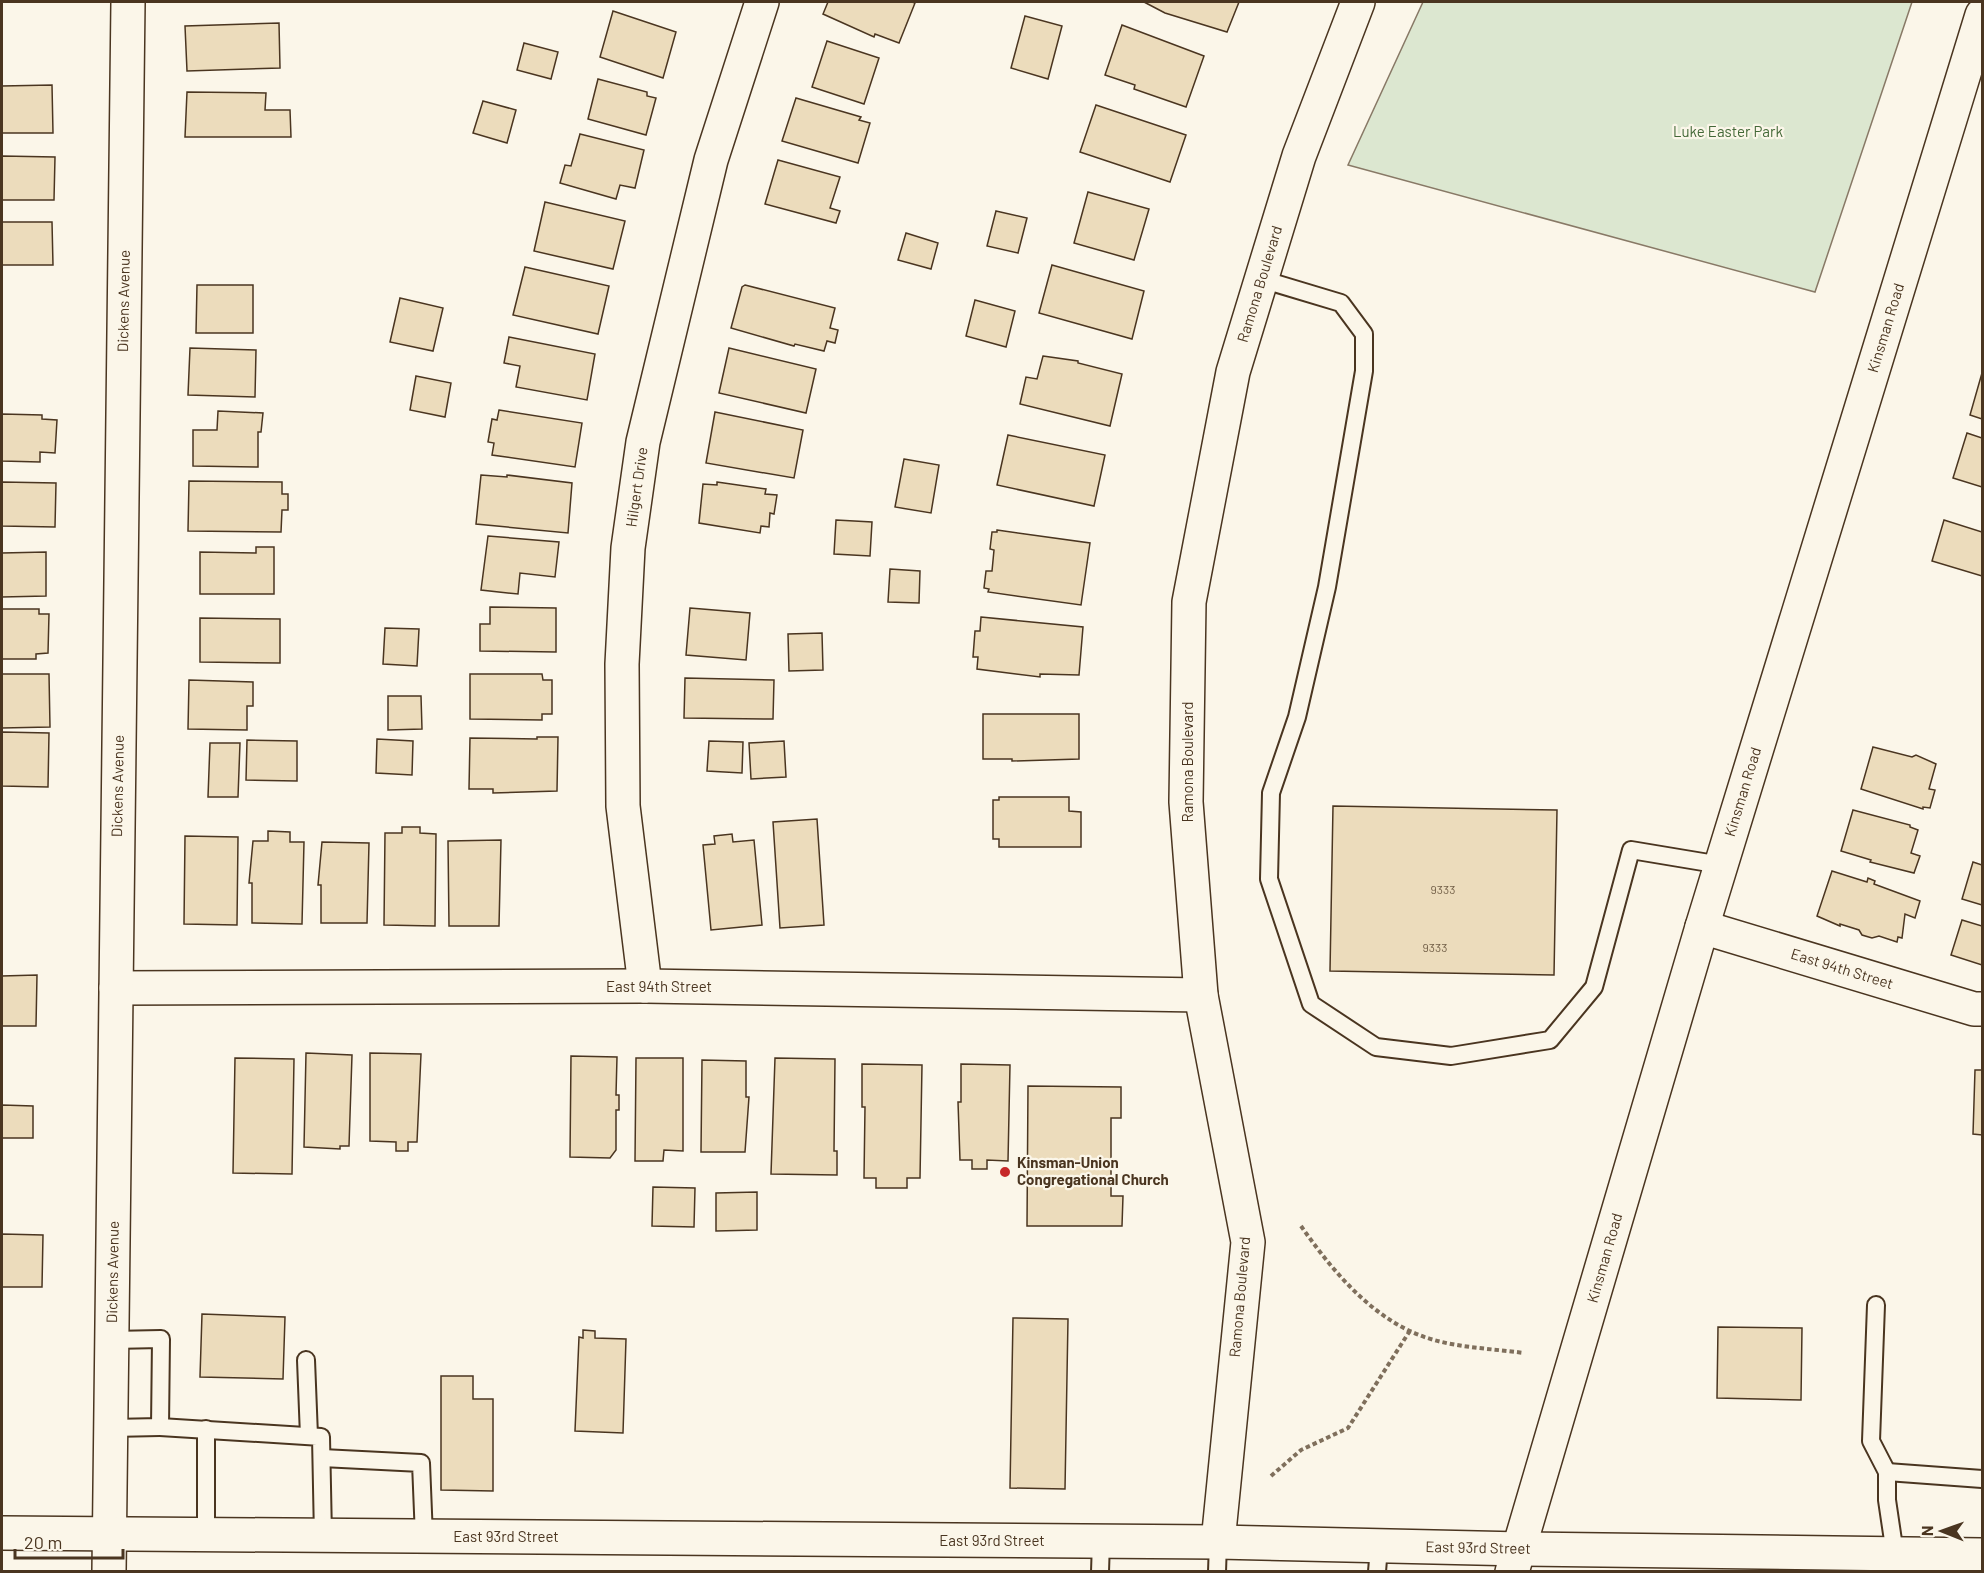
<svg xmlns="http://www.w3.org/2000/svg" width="1984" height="1573" viewBox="0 0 1984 1573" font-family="Barlow,sans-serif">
<rect width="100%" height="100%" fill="#fbf6e9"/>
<path fill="#dce7d0" stroke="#887966" stroke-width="1.5" d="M1423 2H1912L1815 292 1348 165Z"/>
<g fill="#ecdcbc" stroke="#4a3520" stroke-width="1.5">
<path d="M828 2H912L915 3 899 43 875 34 874 37 823 14Z"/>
<path d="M1144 2H1239L1227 32 1165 13Z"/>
<path d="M613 11 676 32 663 78 600 57Z"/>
<path d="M1025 16 1062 26 1048 79 1011 68Z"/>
<path d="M279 23 280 68 187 71 185 26Z"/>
<path d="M1122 25 1204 56 1186 107 1134 89 1135 85 1105 75Z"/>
<path d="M827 41 879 58 864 104 812 87Z"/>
<path d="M524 43 558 52 551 79 517 70Z"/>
<path d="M598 79 647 92V96L656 98 646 135 588 119Z"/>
<path d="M52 85 53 133H2V86Z"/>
<path d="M187 92 266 93 265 110H290L291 137H185Z"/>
<path d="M796 98 861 117 859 120 870 123 858 163 782 141Z"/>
<path d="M483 101 516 110 507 143 473 133Z"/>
<path d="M1096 105 1186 135 1170 182 1080 152Z"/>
<path d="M580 134 644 150 635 188 620 185 616 199 560 183 565 165 571 166Z"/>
<path d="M2 156 55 157 54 200H2Z"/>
<path d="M778 160 840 177 830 208 840 211 836 223 765 204Z"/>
<path d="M1088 192 1149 209 1134 260 1074 243Z"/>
<path d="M545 202 625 221 613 269 534 251Z"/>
<path d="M996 211 1027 218 1018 253 987 246Z"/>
<path d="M2 222H52L53 265H2Z"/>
<path d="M906 233 938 243 931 269 898 260Z"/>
<path d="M1052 265 1144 291 1132 339 1039 313Z"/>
<path d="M525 267 609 286 598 334 513 315Z"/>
<path d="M197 285H253V333H196Z"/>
<path d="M745 285 835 308 830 328 838 330 835 343 827 341 824 351 795 344 794 346 731 328 742 287Z"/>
<path d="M400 298 443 308 433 351 390 342Z"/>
<path d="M975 300 1015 311 1006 347 966 336Z"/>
<path d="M509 337 595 354 587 400 516 387 520 366 504 363Z"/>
<path d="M190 348 256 350 255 397 188 395Z"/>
<path d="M729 348 816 369 806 413 719 393Z"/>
<path d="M1043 356 1078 361V363L1122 374 1110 426 1020 404 1026 377 1037 379Z"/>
<path d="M1982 373V419L1970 415Z"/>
<path d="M416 376 451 383 445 417 410 410Z"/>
<path d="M499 410 582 423 575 467 492 455 494 443 488 442 492 419 497 420Z"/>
<path d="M218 411 263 413 261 432H258V467L193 466V430H217Z"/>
<path d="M715 412 803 430 794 478 706 463Z"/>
<path d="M2 414 42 415V419L57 420 55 453 40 452V462L2 461Z"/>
<path d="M1967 433 1982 438V487L1953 478Z"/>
<path d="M1008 435 1105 455 1094 506 997 485Z"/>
<path d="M904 459 939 465 931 513 895 507Z"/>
<path d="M481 475 507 477V475L572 483 568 533 476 524Z"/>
<path d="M189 481 282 482V494H288V510H282L281 532 188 531Z"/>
<path d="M2 482 56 483 55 527 2 526Z"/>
<path d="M717 482 766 489 765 494 777 495 774 514 770 513 769 527 761 526 760 533 699 523 703 484 717 485Z"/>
<path d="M836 520 872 522 870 556 834 554Z"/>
<path d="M1944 520 1982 532V576L1932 561Z"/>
<path d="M997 530 1090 543 1081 605 988 592 989 589 984 588 986 571H992L994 550 990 549 992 532H997Z"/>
<path d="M488 536 559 542 555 577 520 573 518 594 481 590Z"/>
<path d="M256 547H274V594H200V552L256 553Z"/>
<path d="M46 552V596L2 597V553Z"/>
<path d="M890 569 920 571 919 603 888 602Z"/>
<path d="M490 607 556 608V652L480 651V624H490Z"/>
<path d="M690 608 750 613 746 660 686 655Z"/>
<path d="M2 609H39V614H49L48 653 36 654V659H2Z"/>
<path d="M981 617 1083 627 1079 675 1040 674V677L977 669 978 657H973L975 631H980Z"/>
<path d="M200 618 280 619V663L200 662Z"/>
<path d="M385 628 419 629 417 666 383 664Z"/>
<path d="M822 633 823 670 789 671 788 634Z"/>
<path d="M2 674H49L50 727 2 728Z"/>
<path d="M470 674H542L543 680H552V714H542V720L470 719Z"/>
<path d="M685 678 774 680 773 719 684 718Z"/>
<path d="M189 680 253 682V706H247V730L188 729Z"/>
<path d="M388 696H421L422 729 388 730Z"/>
<path d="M983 714H1079V759L1012 761V759H983Z"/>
<path d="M2 732 49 733 48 787 2 786Z"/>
<path d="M537 737H558L557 791 493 793V789H469L470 738 537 739Z"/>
<path d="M377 739 413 741 412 775 376 773Z"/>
<path d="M247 740 297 741V781L246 780Z"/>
<path d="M709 741 743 742 742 773 707 771Z"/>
<path d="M784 741 786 777 751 779 749 743Z"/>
<path d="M210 743H240L238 797H208Z"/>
<path d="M1873 747 1912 757 1916 755 1936 764 1929 789 1935 790 1930 808 1923 807V809L1861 789Z"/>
<path d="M999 797H1069V811L1081 812V847H999V839H993V800H999Z"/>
<path d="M1333 806 1557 810 1554 975 1330 971Z"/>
<path d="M1853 810 1910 825V827L1918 830 1911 853 1920 856 1914 873 1870 862 1871 860 1841 851Z"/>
<path d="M817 819 824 925 780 928 773 822Z"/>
<path d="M402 827H420V833L436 834 435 926 384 925 385 833H402Z"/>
<path d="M268 831 290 832V842H304L302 924 252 923V883H249L253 841H268Z"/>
<path d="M732 834 733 842 754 840 762 925 711 930 703 845 715 844 714 836Z"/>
<path d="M185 836 238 837 237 925 184 924Z"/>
<path d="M501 840 499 926H449L448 841Z"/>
<path d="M322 842 369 843 367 923H321V885H318Z"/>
<path d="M1973 862 1982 865V905L1962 899Z"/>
<path d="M1832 871 1867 882 1868 878 1875 881 1874 884 1920 901 1915 918 1905 914 1902 938 1898 937 1897 942 1879 936 1872 938 1862 935 1859 930 1840 924V926L1817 916Z"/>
<path d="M1962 920 1982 926V965L1951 955Z"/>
<path d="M37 975 36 1026H2V976Z"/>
<path d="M306 1053 352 1055 349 1146H340V1149L304 1147Z"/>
<path d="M370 1053 421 1054 417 1142H408V1151H396V1142L370 1141Z"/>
<path d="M571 1056 617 1057 616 1095H619V1110H616V1150L610 1158 570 1157Z"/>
<path d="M235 1058 294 1059 292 1174 233 1173Z"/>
<path d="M636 1058H683V1151L664 1150 663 1161H635Z"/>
<path d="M775 1058 835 1059 834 1151H837V1175L771 1174Z"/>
<path d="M702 1060 746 1061V1097H749L745 1152H701Z"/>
<path d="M862 1064 922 1065 920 1178H907V1188H876V1178H864L865 1107H862Z"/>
<path d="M961 1064 1010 1065 1008 1161 987 1160V1169H972V1160H960L958 1102H961Z"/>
<path d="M1975 1070H1982V1135L1973 1134Z"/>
<path d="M1028 1086 1121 1087V1118H1111V1196H1123L1122 1226H1027Z"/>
<path d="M2 1105 33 1106V1138H2Z"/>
<path d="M653 1187 695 1188 694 1227 652 1226Z"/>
<path d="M757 1192V1230L716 1231V1193Z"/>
<path d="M2 1234 43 1235 42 1287H2Z"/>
<path d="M202 1314 285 1317 283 1379 200 1377Z"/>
<path d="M1013 1318 1068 1319 1065 1489 1010 1488Z"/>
<path d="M1718 1327 1802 1328 1801 1400 1717 1398Z"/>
<path d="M583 1330 595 1331V1338L626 1339 623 1433 575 1431 579 1337 583 1338Z"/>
<path d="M441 1376H473V1399H493V1491L441 1490Z"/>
</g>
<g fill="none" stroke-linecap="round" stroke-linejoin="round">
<g stroke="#4a3520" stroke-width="20">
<g id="service">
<path d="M1261 279 1341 303 1364 334V371L1327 587 1297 717 1271 793 1269 879 1311 1004 1376 1047 1451 1056 1550 1040 1594 987 1631 850 1721 865"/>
<path d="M1876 1305 1871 1441 1887 1472V1500L1895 1554"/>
<path d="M306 1360 309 1436"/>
<path d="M160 1427 321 1437 323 1536"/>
<path d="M111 1428 160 1427 161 1339 112 1340"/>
<path d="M322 1458 421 1463 424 1537"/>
<path d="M1887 1472 1982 1479"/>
<path d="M206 1536V1429"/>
<path d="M1100 1572 1101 1541"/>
<path d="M1217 1572 1218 1542"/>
<path d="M1377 1572 1379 1546"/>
</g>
</g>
<g stroke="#4a3520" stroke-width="36">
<g id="minor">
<path d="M1702 927 1974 1009H1982"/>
<path d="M645 986 623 806 622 664 628 548 643 442 711 160 762 2"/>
<path d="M116 988 645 986 1201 995"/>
<path d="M1218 1542 1248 1242 1201 995 1186 802 1189 602 1233 372 1299 156 1358 2"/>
<path d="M109 1572 128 2"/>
</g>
</g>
<g stroke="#4a3520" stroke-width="36">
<path id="secondary" d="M2 1533 1218 1542 1521 1549 1982 1555"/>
</g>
<g stroke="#4a3520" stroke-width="36">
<path id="primary" d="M1512 1572 1702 927 1982 15"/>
</g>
<g stroke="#7f6f5c" stroke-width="4" stroke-dasharray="4.5 3" stroke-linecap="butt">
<path d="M1301 1226C1334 1273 1376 1324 1434 1340 1462 1348 1495 1349 1524 1353"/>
<path d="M1271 1476 1301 1450 1348 1428 1411 1329"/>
</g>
<use href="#service" stroke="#fbf6e9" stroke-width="16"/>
<use href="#minor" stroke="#fbf6e9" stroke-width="33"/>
<use href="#secondary" stroke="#fbf6e9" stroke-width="33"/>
<use href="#primary" stroke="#fbf6e9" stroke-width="33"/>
</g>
<circle fill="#c62828" stroke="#fbf6e9" stroke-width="2" cx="1005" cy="1172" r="6"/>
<g text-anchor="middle" stroke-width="4.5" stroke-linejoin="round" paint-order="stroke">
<g font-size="12" fill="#725f47">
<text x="1443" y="894">9333</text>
<text x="1435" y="952">9333</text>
</g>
<g font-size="15" fill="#436837" stroke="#fbf6e9">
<text x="1728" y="137">Luke Easter Park</text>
</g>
<g font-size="15" fill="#4a3520" stroke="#fbf6e9">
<text transform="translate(1260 284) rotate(-73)" y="5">Ramona Boulevard</text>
<text transform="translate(124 301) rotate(-89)" y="5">Dickens Avenue</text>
<text transform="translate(1886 328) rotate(-73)" y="5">Kinsman Road</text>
<text transform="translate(637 487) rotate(-82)" y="5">Hilgert Drive</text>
<text transform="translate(1188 762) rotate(-90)" y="5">Ramona Boulevard</text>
<text transform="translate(118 786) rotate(-89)" y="5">Dickens Avenue</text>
<text transform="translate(1743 792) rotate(-73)" y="5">Kinsman Road</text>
<text transform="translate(1842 969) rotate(17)" y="5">East 94th Street</text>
<text x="659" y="992">East 94th Street</text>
<text transform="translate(1605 1258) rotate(-74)" y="5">Kinsman Road</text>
<text transform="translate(113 1272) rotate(-89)" y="5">Dickens Avenue</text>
<text transform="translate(1240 1297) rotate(-85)" y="5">Ramona Boulevard</text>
<text x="506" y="1542">East 93rd Street</text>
<text x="992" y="1546">East 93rd Street</text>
<text transform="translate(1478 1548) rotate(1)" y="5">East 93rd Street</text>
</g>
<g font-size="15" font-weight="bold" fill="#4a3520" stroke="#fbf6e9" text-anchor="start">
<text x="1017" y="1168">Kinsman-Union<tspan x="1017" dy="17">Congregational Church</tspan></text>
</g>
</g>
<rect width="1984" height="1573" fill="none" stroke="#4a3520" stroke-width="6"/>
<g transform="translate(1942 1531) rotate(271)" stroke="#fbf6e9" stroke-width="4.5" paint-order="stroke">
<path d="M0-4.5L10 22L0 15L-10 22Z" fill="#4a3520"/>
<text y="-9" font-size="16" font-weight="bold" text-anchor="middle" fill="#4a3520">N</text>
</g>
<path d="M15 1549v9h108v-9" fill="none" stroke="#4a3520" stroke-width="3"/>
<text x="24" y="1549" font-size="18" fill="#4a3520" stroke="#fbf6e9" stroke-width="4.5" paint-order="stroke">20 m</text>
</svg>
